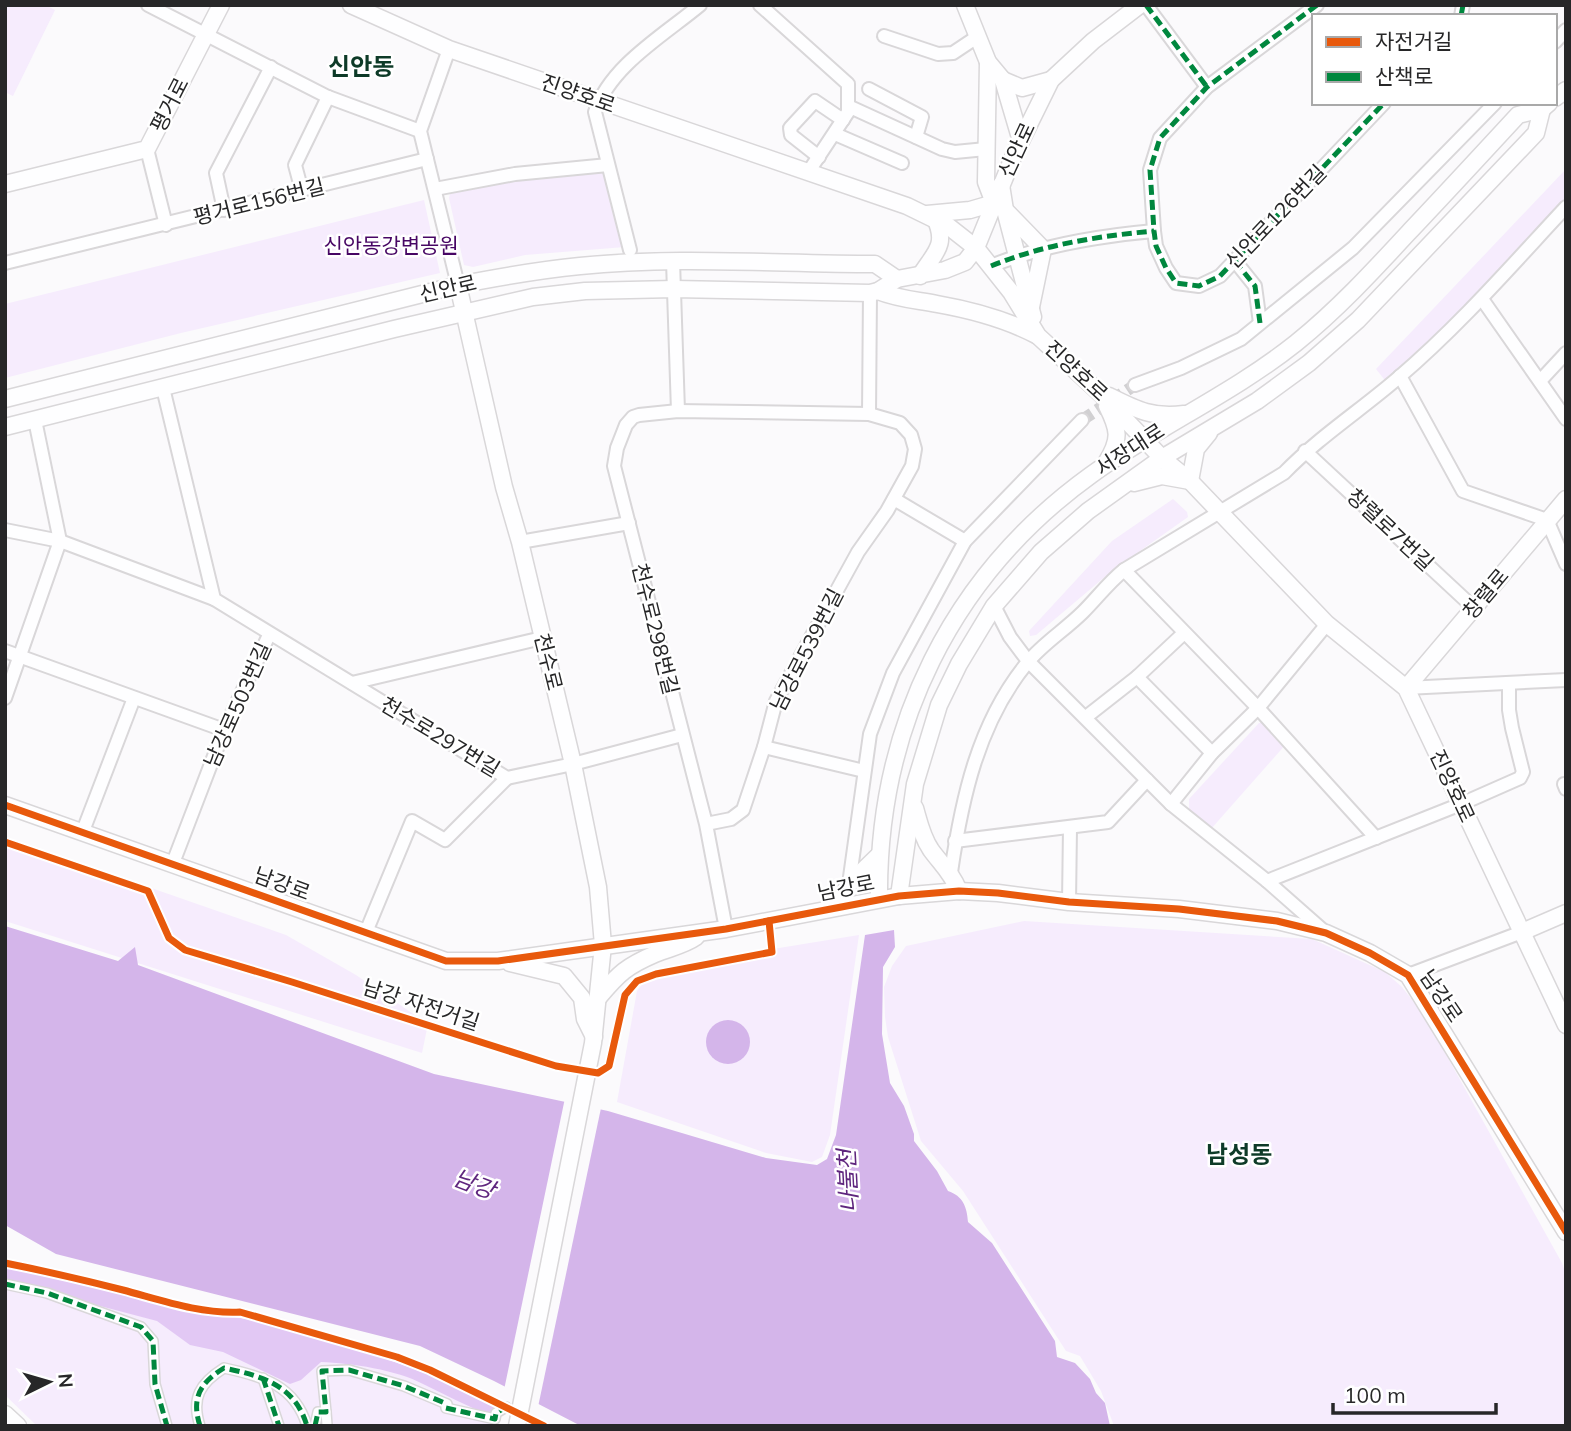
<svg xmlns="http://www.w3.org/2000/svg" width="1571" height="1431" viewBox="0 0 1571 1431" font-family="Mulish,'Noto Sans KR',sans-serif">
<rect width="100%" height="100%" fill="#fbfafc"/>
<g fill="#f6ecfd">
<path d="M5 5H45L55 10 13 96 5 92Z"/>
<path d="M1566 169V200L1522 256 1391 388 1376 369Z"/>
<path d="M607 172 625 247 525 255 473 267 464 265 449 198 451 190 523 179Z"/>
<path d="M424 200 440 273 181 333 5 378V304Z"/>
<path d="M1173 499 1187 512 1188 517 1113 570 1036 635 1030 636 1029 631 1112 541Z"/>
<path d="M1259 723H1268L1287 743 1211 829 1189 809V799Z"/>
<path d="M5 837 286 935 356 975 428 1024 422 1053 5 921Z"/>
<path d="M1024 921 1312 939 1385 972 1402 987 1424 1015 1562 1263 1566 1275V1426H1114L1101 1391 1080 1356 1066 1351 963 1191 921 1141 888 1037 885 1017 884 987 892 966 906 946Z"/>
<path d="M859 935 830 1135 822 1157 812 1162 766 1153 617 1102 637 991 650 974 663 967Z"/>
<path d="M5 1272 439 1379 493 1418 491 1426H37L5 1395Z"/>
</g>
<path fill="#e2c8f4" d="M5 1267 212 1315C252 1317 290 1329 328 1340 386 1358 441 1376 494 1406V1415H488C466 1405 445 1395 423 1384 397 1370 351 1363 321 1362L301 1380 290 1384 223 1352 190 1345 157 1321 5 1281Z"/>
<g fill="#d4b5ea">
<path d="M5 926 118 961 135 947 138 965 434 1074 608 1111 766 1158 817 1165 827 1159 836 1135 865 935 894 930 895 947 883 967 882 1034 890 1083 904 1106 914 1134V1141L937 1171 948 1191C963 1196 967 1207 968 1222L992 1243 1055 1341 1057 1357 1075 1363 1090 1379 1096 1393 1105 1403 1110 1426H581L494 1381 420 1346 56 1254 5 1225Z"/>
<circle cx="728" cy="1042" r="22"/>
</g>
<path fill="#fbfafc" d="M565 1098 601 1108 538 1407 504 1390Z"/>
<g fill="none" stroke-linecap="round" stroke-linejoin="round">
<path stroke="#d1d0d2" stroke-width="12" stroke-dasharray="12 6" stroke-linecap="butt" d="M1082 420 1135 385"/>
<g stroke="#d9d7d9" stroke-width="12">
<g id="pedestrian">
<path d="M5 1284 47 1293 141 1327 153 1341 155 1384 167 1426"/>
<path d="M263 1378 279 1426"/>
<path d="M446 1408 495 1419 496 1413 506 1407"/>
<path d="M326 1412 327 1425"/>
<path d="M200 1426C191 1398 200 1383 224 1368 262 1376 295 1385 307 1426"/>
<path d="M315 1426 318 1412H326L322 1371 349 1370 404 1386 447 1404"/>
</g>
</g>
<g stroke="#d9d7d9" stroke-width="16">
<g id="minor">
<path d="M148 5 328 97 420 131"/>
<path d="M760 5 848 84V112L809 171"/>
<path d="M1146 5 1207 87"/>
<path d="M1317 5 1207 87 1160 138 1150 170 1154 231 1156 246 1166 268 1176 283 1199 286 1220 276 1384 103"/>
<path d="M1461 16 1463 5"/>
<path d="M884 36 938 54 953 53 977 37"/>
<path d="M1555 42 1566 30"/>
<path d="M449 49 420 131 458 285"/>
<path d="M869 89 922 117 916 137"/>
<path d="M848 106 942 149 955 152 986 149"/>
<path d="M835 134 902 163"/>
<path d="M147 149 166 225"/>
<path d="M819 157 791 135 790 128 815 101 843 120"/>
<path d="M435 189 515 174 608 165"/>
<path d="M302 191 295 165 328 97"/>
<path d="M224 210 216 173 271 67"/>
<path d="M630 250 595 112C610 66 664 35 700 5"/>
<path d="M673 261 678 411"/>
<path d="M1235 261 1255 286 1260 323"/>
<path d="M5 263 427 159"/>
<path d="M991 266C1042 245 1098 236 1154 231"/>
<path d="M1482 299 1566 419"/>
<path d="M1400 376 1463 491 1547 520 1566 564"/>
<path d="M1540 381 1566 353"/>
<path d="M1135 385 1181 368 1241 339 1353 248 1495 103"/>
<path d="M163 388 214 599 507 778 573 764 682 735"/>
<path d="M869 414 870 293"/>
<path d="M35 420 60 541"/>
<path d="M1305 451 1474 608"/>
<path d="M894 499 965 541"/>
<path d="M5 530 60 541 214 599"/>
<path d="M520 542 629 523"/>
<path d="M1124 570 1258 708 1376 838"/>
<path d="M994 606 1010 637 1028 661 1171 804 1267 881 1326 933"/>
<path d="M5 651 224 730"/>
<path d="M1137 677 1212 753"/>
<path d="M352 683 542 638"/>
<path d="M1406 688 1566 680"/>
<path d="M5 698 60 541"/>
<path d="M1086 717 1137 677 1184 633"/>
<path d="M764 747 864 771"/>
<path d="M1566 784H1564L1566 789"/>
<path d="M1171 804 1212 753 1258 708 1327 624"/>
<path d="M706 824 731 819 743 810 764 747 776 701 858 552 887 511 912 466 915 449 911 435 900 423 869 414 678 411 639 415 633 417 626 425 617 448 614 466 706 824 726 929"/>
<path d="M83 831 134 698"/>
<path d="M955 841 1108 822 1147 780"/>
<path d="M173 863 224 730 269 635"/>
<path d="M951 872C962 798 978 723 1027 663 1042 644 1065 630 1083 612 1097 598 1108 583 1124 570L1284 473C1319 437 1361 410 1398 378 1459 326 1512 265 1566 207"/>
<path d="M1267 881 1461 804 1520 778 1523 772 1512 728 1509 710V683"/>
<path d="M849 884 870 734 893 673 965 541 1082 420"/>
<path d="M1069 902 1070 828"/>
<path d="M366 932 412 821 445 840 507 778"/>
<path d="M1408 975 1522 932"/>
</g>
</g>
<g stroke="#d9d7d9" stroke-width="19">
<g id="tertiary">
<path d="M351 5 449 49 907 206 948 226 976 248 1011 292 1038 336 1101 394 1162 458 1190 481 1327 624 1406 688 1566 1025"/>
<path d="M965 5 988 62 1003 80 1021 141"/>
<path d="M1003 80 1022 88 1051 80"/>
<path d="M1555 98 1566 90"/>
<path d="M5 184 147 149 221 5"/>
<path d="M1001 185 1005 210 1033 317"/>
<path d="M1007 212 1043 249 1031 307"/>
<path d="M927 214 970 210 994 203 986 182 988 62"/>
<path d="M920 276C934 253 948 246 935 218"/>
<path d="M458 285 504 487 520 542 573 764 598 887 603 945 593 1043 517 1426"/>
<path d="M878 291C898 299 916 300 937 304 971 310 1005 319 1036 335"/>
<path d="M1109 396C1137 410 1152 418 1184 414"/>
<path d="M5 399 458 285C499 277 539 270 580 266 677 256 777 264 875 264L897 279"/>
<path d="M5 427 394 329 533 297 585 291 674 289 870 293 878 291 897 279 945 270 965 262 976 248 1014 155 1051 80 1093 41 1140 5"/>
<path d="M1106 463C1121 439 1119 430 1107 406"/>
<path d="M1134 483 1162 476 1190 481 1196 449 1209 433"/>
<path d="M1406 688 1566 499"/>
<path d="M5 805 446 961H498L726 929 899 896 959 891 998 893 1069 902 1179 909 1277 921 1326 933 1370 953 1408 975 1566 1232"/>
<path d="M915 808C919 822 922 837 931 850 942 865 951 872 959 891"/>
<path d="M899 896 915 784 939 705 959 664 994 606 1041 552 1088 511 1162 458 1257 401 1309 363 1358 320 1536 133 1542 109"/>
<path d="M879 899C877 728 951 576 1091 475 1157 427 1232 394 1296 343 1338 309 1373 271 1410 231 1446 193 1482 154 1518 115L1542 109 1549 103"/>
<path d="M837 907 849 884 878 856"/>
<path d="M1522 932 1566 913"/>
<path d="M510 963 564 976 582 998 585 1019 594 1037"/>
<path d="M599 997C619 973 627 966 655 954 669 948 683 946 696 937"/>
<path d="M5 1414 18 1426"/>
</g>
</g>
<use href="#pedestrian" stroke="#fefeff" stroke-width="9"/>
<use href="#minor" stroke="#fefeff" stroke-width="12"/>
<use href="#tertiary" stroke="#fefeff" stroke-width="16"/>
<g stroke="#00873e" stroke-width="5" stroke-dasharray="10 5" stroke-linecap="butt">
<path d="M1146 5 1207 87"/>
<path d="M1317 5 1207 87 1160 138 1150 170 1154 231 1156 246 1166 268 1176 283 1199 286 1220 276 1384 103"/>
<path d="M1461 16 1463 5"/>
<path d="M1235 261 1255 286 1260 323"/>
<path d="M991 266C1042 245 1098 236 1154 231"/>
<path d="M5 1284 47 1293 141 1327 153 1341 155 1384 167 1426"/>
<path d="M263 1378 279 1426"/>
<path d="M446 1408 495 1419 496 1413 506 1407"/>
<path d="M200 1426C191 1398 200 1383 224 1368 262 1376 295 1385 307 1426"/>
<path d="M315 1426 318 1412H326L322 1371 349 1370 404 1386 447 1404"/>
</g>
<g stroke="#fff" stroke-width="11">
<g id="cycleway">
<path d="M5 805 446 961H498L726 929 899 896 959 891 998 893 1069 902 1179 909 1277 921 1326 933 1370 953 1408 975 1566 1232"/>
<path d="M5 842 148 891 169 938 185 950 292 982 556 1066 598 1073 609 1066 625 995 637 981 656 974 772 952 769 921"/>
<path d="M5 1263C45 1271 84 1280 123 1290 161 1300 200 1314 240 1312L397 1357 430 1370 544 1426"/>
</g>
</g>
<use href="#cycleway" stroke="#e8590c" stroke-width="7"/>
</g>
<g text-anchor="middle" stroke-width="5" stroke-linejoin="round" paint-order="stroke">
<g font-size="21" fill="#272728" stroke="#fff">
<text transform="translate(578 94) rotate(19)" y="7">진양호로</text>
<text transform="translate(170 105) rotate(-63)" y="7">평거로</text>
<text transform="translate(1017 150) rotate(-65)" y="7">신안로</text>
<text transform="translate(259 202) rotate(-14)" y="7">평거로156번길</text>
<text transform="translate(1276 217) rotate(-46)" y="7">신안로126번길</text>
<text transform="translate(448 289) rotate(-13)" y="7">신안로</text>
<text transform="translate(1076 371) rotate(43)" y="7">진양호로</text>
<text transform="translate(1130 450) rotate(-33)" y="7">서장대로</text>
<text transform="translate(1390 530) rotate(43)" y="7">창렬로7번길</text>
<text transform="translate(1486 594) rotate(-50)" y="7">창렬로</text>
<text transform="translate(655 629) rotate(76)" y="7">천수로298번길</text>
<text transform="translate(807 650) rotate(-63)" y="7">남강로539번길</text>
<text transform="translate(548 662) rotate(76)" y="7">천수로</text>
<text transform="translate(238 705) rotate(-66)" y="7">남강로503번길</text>
<text transform="translate(440 737) rotate(31)" y="7">천수로297번길</text>
<text transform="translate(1452 786) rotate(65)" y="7">진양호로</text>
<text transform="translate(282 884) rotate(20)" y="7">남강로</text>
<text transform="translate(846 888) rotate(-11)" y="7">남강로</text>
<text transform="translate(1441 996) rotate(56)" y="7">남강로</text>
<text transform="translate(421 1005) rotate(18)" y="7">남강 자전거길</text>
</g>
<g font-size="21" fill="#470664" stroke="#fff">
<text x="391" y="253">신안동강변공원</text>
</g>
<g font-size="23" font-style="italic" fill="#5f267e" stroke="#fff">
<text transform="translate(848 1181) rotate(-93)" y="8">나불천</text>
<text transform="translate(474 1184) rotate(21)" y="8">남강</text>
</g>
<g font-size="24" font-weight="bold" fill="#0e3b28" stroke="#fff">
<text x="361" y="75">신안동</text>
<text x="1239" y="1163">남성동</text>
</g>
</g>
<rect width="1571" height="1431" fill="none" stroke="#272728" stroke-width="14"/>
<rect x="1312" y="14" width="245" height="91" fill="#ffffff" stroke="#a9a9a9" stroke-width="2"/>
<rect x="1326" y="37" width="35" height="10" fill="#e8590c" stroke="#a9a9a9" stroke-width="2"/>
<text x="1375" y="49" font-size="21" fill="#272728">자전거길</text>
<rect x="1326" y="72" width="35" height="10" fill="#00873e" stroke="#a9a9a9" stroke-width="2"/>
<text x="1375" y="84" font-size="21" fill="#272728">산책로</text>
<g transform="translate(49 1382) rotate(85)" stroke="#ffffff" stroke-width="5" paint-order="stroke">
<path d="M0-5L12 26L0 18L-12 26Z" fill="#272728"/>
<text y="-10" font-size="19" font-weight="bold" text-anchor="middle" fill="#272728">N</text>
</g>
<path d="M1333 1403v10h163v-10" fill="none" stroke="#272728" stroke-width="3.5"/>
<text x="1344" y="1403" font-size="21" fill="#272728" stroke="#ffffff" stroke-width="5" paint-order="stroke">100 m</text>
</svg>
